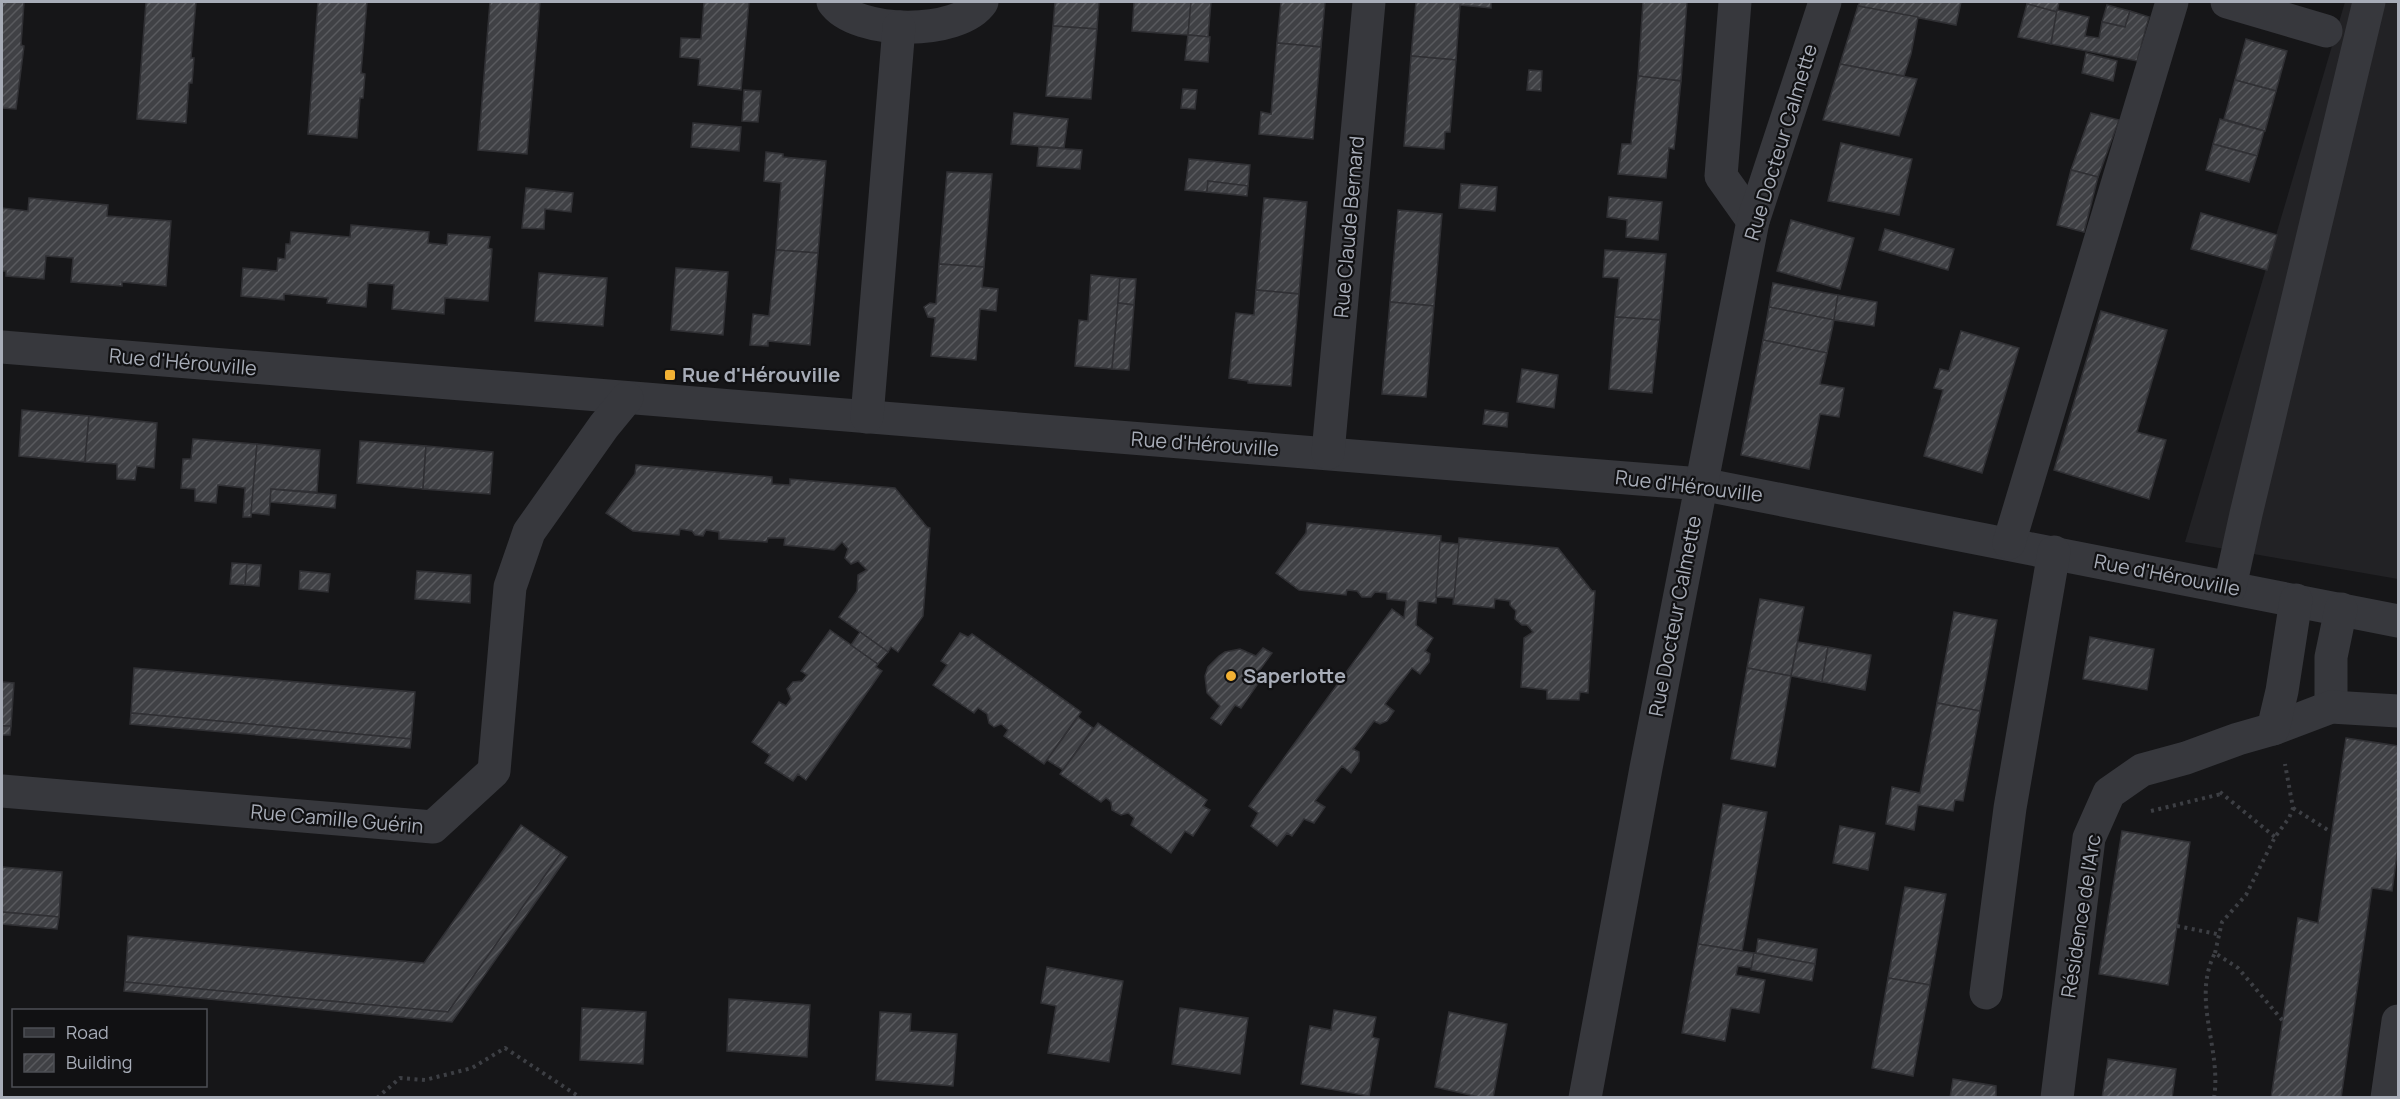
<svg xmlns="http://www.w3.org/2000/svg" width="2400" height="1099" viewBox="0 0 2400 1099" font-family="Manrope,sans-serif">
<defs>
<pattern id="building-hatch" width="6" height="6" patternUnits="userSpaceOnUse" patternTransform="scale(1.5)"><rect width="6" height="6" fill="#404145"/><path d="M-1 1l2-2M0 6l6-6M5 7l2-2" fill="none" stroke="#595a5e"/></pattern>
</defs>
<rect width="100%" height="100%" fill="#161618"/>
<path fill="#222225" d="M2345 2H2398V579L2185 542Z"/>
<g fill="url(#building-hatch)" stroke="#303034" stroke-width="1.5">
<path d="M2 2H24L21 45 24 46 16 109 2 108Z"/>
<path d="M146 2H196L191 58H194L192 83H189L186 123 137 119Z"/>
<path d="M318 2H367L361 73 365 74 363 98H360L357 138 308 134Z"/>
<path d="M490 2H540L527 154 478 150Z"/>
<path d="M704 2H749L741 90 698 85 700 59 680 57 681 38 701 39Z"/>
<path d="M1055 2H1099L1097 29 1053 26Z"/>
<path d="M1134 2H1191L1188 35 1132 31Z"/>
<path d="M1191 2H1211L1208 37 1188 35Z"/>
<path d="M1281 2H1325L1321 47 1277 43Z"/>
<path d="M1416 2H1491V8L1460 5 1456 60 1411 56Z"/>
<path d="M1643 2H1687L1681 81 1638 76Z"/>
<path d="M1860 2H1961L1956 25 1858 6Z"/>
<path d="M2027 2H2059L2057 12 2027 4Z"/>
<path d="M2027 4 2057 12 2051 44 2018 37Z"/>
<path d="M2107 5 2130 11 2125 27 2102 22Z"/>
<path d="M1858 6 1918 17 1911 54 1904 76 1840 64Z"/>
<path d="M2057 10 2089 17 2085 36 2099 38 2102 22 2125 27 2130 11 2149 17 2137 61 2051 44Z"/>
<path d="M1053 26 1097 29 1091 99 1046 96Z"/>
<path d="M1188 35 1210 37 1208 62 1185 60Z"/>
<path d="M2246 39 2287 51 2276 91 2235 80Z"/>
<path d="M1277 43 1321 47 1313 139 1259 134 1261 112 1271 114Z"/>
<path d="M2086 53 2117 61 2113 81 2082 73Z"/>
<path d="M1411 56 1456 60 1450 132H1445L1444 149 1404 146Z"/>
<path d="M1840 64 1917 79 1899 136 1823 120Z"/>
<path d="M1529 70 1542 71 1541 91 1527 90Z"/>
<path d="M1638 76 1681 81 1674 149 1669 148 1666 178 1618 174 1622 144H1631Z"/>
<path d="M2235 80 2276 91 2265 131 2224 119Z"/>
<path d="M1183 89 1197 90 1195 109 1181 108Z"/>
<path d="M744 90 761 91 758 122 742 121Z"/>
<path d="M1014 113 1068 119 1064 148 1011 144Z"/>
<path d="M2091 113 2119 120 2098 177 2071 170Z"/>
<path d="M2220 119 2264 131 2257 156 2213 144Z"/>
<path d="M693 123 741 127 739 151 691 147Z"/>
<path d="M1841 143 1912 159 1899 215 1828 201Z"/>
<path d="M2213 144 2257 156 2249 182 2206 170Z"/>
<path d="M1039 147 1082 150 1080 169 1037 166Z"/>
<path d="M766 152 783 154V157L826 161 818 253 776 250 781 183 764 181Z"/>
<path d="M1189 159 1250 165 1248 186 1208 181 1207 192 1185 190Z"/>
<path d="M2071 170 2098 177 2084 232 2057 225Z"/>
<path d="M947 172 992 174 984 267 939 264Z"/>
<path d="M1208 181 1248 186 1247 196 1207 192Z"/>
<path d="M1461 184 1497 187 1495 211 1459 208Z"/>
<path d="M526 188 573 193 571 212 545 209 544 229 522 228Z"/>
<path d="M1609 197 1662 202 1658 240 1626 237 1627 220 1607 217Z"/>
<path d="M29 198 108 205 107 216 171 221 166 286 122 282V286L71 282 73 258 46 256 44 279 6 276V271H2V208L28 211Z"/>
<path d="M1264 198 1307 202 1299 294 1256 290Z"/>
<path d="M1398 210 1442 214 1434 306 1390 302Z"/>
<path d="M2201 213 2277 235 2267 270 2191 249Z"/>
<path d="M1791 220 1854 238 1840 289 1777 271Z"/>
<path d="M351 225 429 232 428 243 447 245 448 234 490 237 488 248 492 249 488 301 445 298 444 314 392 309 394 285 368 283 366 307 327 303 328 298 284 294V300L241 296 243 268 277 271 278 258 285 259 286 244H290L291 232 350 237Z"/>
<path d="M1885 229 1954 249 1948 270 1879 250Z"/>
<path d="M776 250 818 253 810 345 768 341V346L750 345 753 314 769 316Z"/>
<path d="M1605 250 1666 254 1660 320 1615 317 1619 278 1603 277Z"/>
<path d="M939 264 984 267 982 287 998 289 996 311 980 309 976 360 931 356 935 318 928 317 924 307 930 303 936 304Z"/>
<path d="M676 268 728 272 723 335 671 330Z"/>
<path d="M539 273 607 278 603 326 535 321Z"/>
<path d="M1091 275 1120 278 1112 369 1075 366 1079 320 1088 321Z"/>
<path d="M1120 278 1136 279 1134 305 1118 303Z"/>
<path d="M1773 283 1838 295 1834 320 1769 307Z"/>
<path d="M1256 290 1299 294 1291 386 1248 383V381L1229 378 1236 313 1254 315Z"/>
<path d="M1838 295 1877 302 1874 326 1834 320Z"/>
<path d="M1390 302 1434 306 1426 397 1382 394Z"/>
<path d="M1118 303 1134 305 1129 370 1112 369Z"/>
<path d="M1769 307 1834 320 1827 353 1763 340Z"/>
<path d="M2101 311 2167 330 2137 432 2166 440 2149 499 2054 470Z"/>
<path d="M1615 317 1660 320 1652 393 1609 389Z"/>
<path d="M1961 331 2019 348 1982 473 1924 456 1943 390 1934 388 1940 369 1949 371Z"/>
<path d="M1763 340 1827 353 1820 384 1844 388 1839 417 1820 414 1809 469 1741 455Z"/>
<path d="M1522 369 1558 375 1554 408 1517 402Z"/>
<path d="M22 410 89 416 85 462 19 456Z"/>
<path d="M1485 410 1508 413 1507 427 1483 424Z"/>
<path d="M89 416 157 423 154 468 137 466 135 480 117 479V464L85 462Z"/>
<path d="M193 439 257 444 251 517H243L245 488 218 485 216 503 195 501V489L181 488 183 459H191Z"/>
<path d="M360 441 426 446 423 489 357 483Z"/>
<path d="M257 444 320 450 317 492 271 489 269 515 251 513Z"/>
<path d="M426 446 493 452 490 494 423 489Z"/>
<path d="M636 465 772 477V484L790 485V479L895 488 927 527 930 528 923 616 898 652 891 647 888 652 839 617 857 591 858 575 867 570 858 561 851 564 845 558 848 549 842 542 834 550 784 545 785 538H768L767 542 719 539V532L706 530 703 536 695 535 692 531 680 529 679 535 633 531 606 513 635 474Z"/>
<path d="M271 489 336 495 335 508 270 502Z"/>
<path d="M1307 523 1441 536 1436 603 1418 601 1416 625 1433 638 1425 651 1430 654 1429 662 1420 674 1412 668 1385 704 1394 711 1387 721 1380 724 1374 721 1353 749 1359 752V761L1351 773 1342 766 1315 801 1325 807 1314 823 1304 819 1292 836 1287 833 1277 846 1251 826 1258 813 1249 806 1392 609 1404 618 1406 601 1387 599V593L1375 592 1371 597H1362L1357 591 1347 590 1346 595 1299 590 1276 573 1306 533Z"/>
<path d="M1459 538 1558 548 1592 591H1595L1588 693 1580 692 1579 700 1547 699V690L1521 687 1524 638 1533 632 1527 625H1522L1515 619 1516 611 1510 605V601L1495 599 1494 608 1453 604Z"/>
<path d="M1440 542 1459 544 1454 598 1436 597Z"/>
<path d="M232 563 247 564 245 585 230 584Z"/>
<path d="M247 564 261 565 259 586 245 585Z"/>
<path d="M300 571 330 574 328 592 299 589Z"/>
<path d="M417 571 471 575 470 603 415 599Z"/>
<path d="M1760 599 1804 607 1791 676 1747 668Z"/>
<path d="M1954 612 1997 620 1980 711 1937 703Z"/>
<path d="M830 630 878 664 876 667 882 671 806 780 798 774 793 781 765 763 770 755 752 742 779 702 786 706 791 699 787 689 793 682 802 681 807 675 801 671Z"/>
<path d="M860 632 888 652 878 664 851 645Z"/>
<path d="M960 633 968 637 972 634 1081 712 1044 764 1004 736 1008 730 1001 724 994 727 989 723 987 714 978 708 974 713 933 685 947 665 941 661Z"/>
<path d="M2090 637 2154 649 2147 690 2083 679Z"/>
<path d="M1798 642 1828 647 1822 682 1791 676Z"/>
<path d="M1828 647 1871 655 1865 690 1822 682Z"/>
<path d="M1263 648 1272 653 1259 671 1264 675 1241 708 1235 705 1221 725 1211 718 1220 706 1207 693 1205 676 1208 667 1219 656 1225 652 1240 649 1256 656Z"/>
<path d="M134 668 415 692 411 739 131 713Z"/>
<path d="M1747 668 1791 676 1775 767 1731 759Z"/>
<path d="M2 682 14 683 11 726H2Z"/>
<path d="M1937 703 1980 711 1963 801 1955 800 1953 811 1918 805 1914 830 1886 824 1892 787 1920 793Z"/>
<path d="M131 713 411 739 410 748 130 724Z"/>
<path d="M1078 717 1093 728 1063 770 1047 760Z"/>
<path d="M1098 723 1207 800 1203 806 1210 810 1193 836 1185 831 1171 853 1131 825 1134 818 1128 813 1121 815 1112 810 1111 802 1106 798 1101 802 1060 774Z"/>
<path d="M2 726H11L10 735H2Z"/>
<path d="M2346 738 2398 746V847L2392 891 2372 888 2341 1098H2271L2298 918 2318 923Z"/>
<path d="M1723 804 1767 812 1742 951 1698 944Z"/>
<path d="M521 825 561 853 448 1012 125 982 128 936 424 963Z"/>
<path d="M1840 826 1875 833 1868 870 1833 863Z"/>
<path d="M2122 831 2190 842 2168 985 2099 974Z"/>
<path d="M561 853 567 857 452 1022 124 991 125 982 448 1012Z"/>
<path d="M2 867 62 872 59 917 2 912Z"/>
<path d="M1905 887 1946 894 1930 985 1888 978Z"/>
<path d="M2 912 59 917 57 929 2 924Z"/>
<path d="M1758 939 1817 949 1815 964 1756 953Z"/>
<path d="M1698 944 1754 953 1751 968 1738 966 1736 975 1765 980 1759 1013 1731 1008 1725 1041 1682 1033Z"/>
<path d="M1754 953 1815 964 1812 981 1751 970Z"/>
<path d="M1047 967 1123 981 1109 1062 1048 1053 1056 1006 1041 1003Z"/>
<path d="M1888 978 1930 985 1913 1076 1872 1068Z"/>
<path d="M729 999 810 1005 807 1057 727 1051Z"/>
<path d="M582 1008 646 1012 643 1064 580 1060Z"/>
<path d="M1180 1008 1248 1018 1240 1074 1172 1064Z"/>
<path d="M1334 1010 1376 1017 1372 1037 1379 1039 1369 1096 1301 1084 1310 1026 1331 1030Z"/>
<path d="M880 1012 911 1014 910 1031 957 1034 953 1086 876 1080Z"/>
<path d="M1449 1012 1507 1024 1493 1098H1483L1435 1087Z"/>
<path d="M2108 1059 2176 1069 2172 1098H2102Z"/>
<path d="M1953 1079 1996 1086V1098H1950Z"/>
</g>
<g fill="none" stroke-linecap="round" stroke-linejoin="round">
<g stroke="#3d3f44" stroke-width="4" stroke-dasharray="3 4.5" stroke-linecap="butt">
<path d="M2220 792 2275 837"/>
<path d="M2293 808 2331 832"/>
<path d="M2151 811 2221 794"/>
<path d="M2177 926 2217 934"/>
<path d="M2215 953 2222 922 2246 895 2275 837 2289 818 2293 808 2285 764"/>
<path d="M377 1098 400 1078 425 1080 472 1068 505 1048 581 1098"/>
<path d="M2214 1098C2222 1049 2191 999 2215 953L2238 968 2283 1021"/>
</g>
<g stroke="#37383d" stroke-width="33">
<path d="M833 2C856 35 959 36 982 2"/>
<path d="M1735 2 1721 176 1753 221"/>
<path d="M2227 2 2326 31"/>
<path d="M2 347 1701 484 2398 621"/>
<path d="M867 417 899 27"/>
<path d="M1328 453 1369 2"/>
<path d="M2009 543 2172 2"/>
<path d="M2230 587 2246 514 2369 2"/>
<path d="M2331 707V657L2341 609"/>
<path d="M2273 729 2331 707 2398 711"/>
<path d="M2 791 433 827 494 771 510 587 529 532 604 426 627 398"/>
<path d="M1986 993 2010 808 2054 552"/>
<path d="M1585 1098 1646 768 1753 221 1825 2"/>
<path d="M2057 1098 2089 838 2109 793 2142 770 2186 758 2238 739 2273 729 2282 691 2296 600"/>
<path d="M2387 1098 2398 1021"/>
</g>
</g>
<g fill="#f2b134" stroke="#111113" stroke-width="2">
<rect x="664" y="369" width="12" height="12" rx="3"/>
<circle cx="1231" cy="676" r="6"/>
</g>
<g text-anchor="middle" stroke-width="4.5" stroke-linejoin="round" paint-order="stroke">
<g font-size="20" fill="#a8adb8" stroke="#111113">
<text transform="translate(1781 142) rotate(-73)" y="7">Rue Docteur Calmette</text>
<text transform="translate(1349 227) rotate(-85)" y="7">Rue Claude Bernard</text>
<text transform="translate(183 362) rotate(5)" y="7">Rue d'Hérouville</text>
<text transform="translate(1205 444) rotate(4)" y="7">Rue d'Hérouville</text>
<text transform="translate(1689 486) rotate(7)" y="7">Rue d'Hérouville</text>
<text transform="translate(2167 575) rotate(11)" y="7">Rue d'Hérouville</text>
<text transform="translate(1675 616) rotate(-79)" y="7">Rue Docteur Calmette</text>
<text transform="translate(337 819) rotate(5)" y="7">Rue Camille Guérin</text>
<text transform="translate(2081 916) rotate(-81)" y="7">Résidence de l'Arc</text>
</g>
<g font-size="20" font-weight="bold" fill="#a8adb8" stroke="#111113" text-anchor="start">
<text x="682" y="382">Rue d'Hérouville</text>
<text x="1243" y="683">Saperlotte</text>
</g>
</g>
<rect width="2400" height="1099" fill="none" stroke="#a8adb8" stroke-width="6"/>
<rect x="12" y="1009" width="195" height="78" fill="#111113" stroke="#4d4f55" stroke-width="1.5"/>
<rect x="24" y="1028" width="30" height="9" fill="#37383d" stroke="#4d4f55" stroke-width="1.5"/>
<text x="66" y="1039" font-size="18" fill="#a8adb8">Road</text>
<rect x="24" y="1054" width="30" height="18" fill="url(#building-hatch)" stroke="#4d4f55" stroke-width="1.5"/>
<text x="66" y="1069" font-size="18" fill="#a8adb8">Building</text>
</svg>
